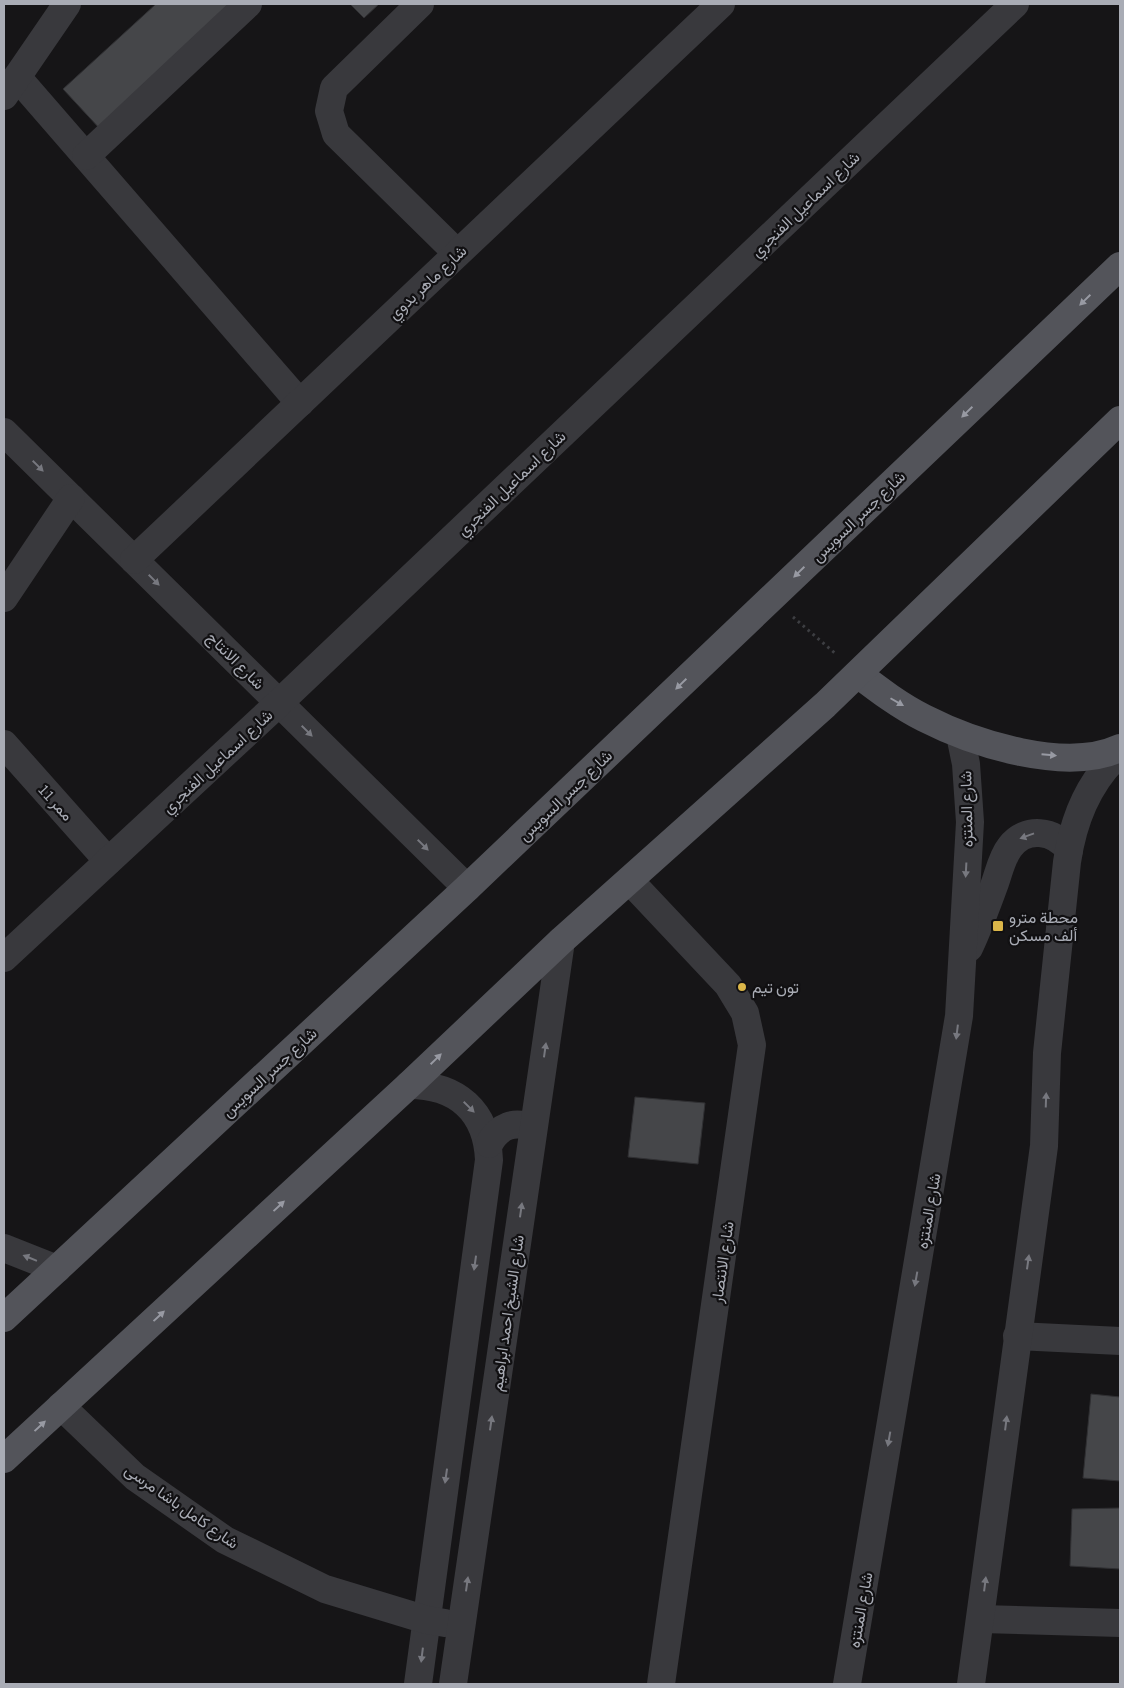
<svg xmlns="http://www.w3.org/2000/svg" width="1124" height="1688" viewBox="0 0 1124 1688" font-family="'Source Sans 3',Vazirmatn,sans-serif">
<rect width="100%" height="100%" fill="#161517"/>
<g fill="#454649" stroke="#303033">
<path d="M156 4H240L101 130 63 89Z"/>
<path d="M350 4H379L364 18Z"/>
<path d="M635 1097 705 1103 698 1164 628 1157Z"/>
<path d="M1091 1394 1120 1397V1481L1083 1478Z"/>
<path d="M1120 1508V1569L1070 1566 1072 1509Z"/>
</g>
<g fill="none" stroke-linecap="round" stroke-linejoin="round">
<path stroke="#3d3e42" stroke-width="3" stroke-dasharray="2.5 4" stroke-linecap="butt" d="M793 617 837 655"/>
<g stroke="#39393d" stroke-width="28">
<path d="M420 4 334 88 329 111 336 134 457 253"/>
<path d="M17 77 300 403"/>
<path d="M86 156 248 4"/>
<path d="M4 432 467 888"/>
<path d="M134 560 721 4"/>
<path d="M4 598 71 498"/>
<path d="M4 744 108 861"/>
<path d="M630 881 728 985 745 1013 752 1045 661 1684"/>
<path d="M4 958 279 703 1015 4"/>
<path d="M409 1085C457 1085 487 1111 489 1160L418 1684"/>
<path d="M489 1144C499 1126 514 1120 533 1128"/>
<path d="M1017 1336 1120 1341"/>
<path d="M61 1406 135 1477 225 1540 325 1589 427 1620 445 1623"/>
<path d="M981 1619 1120 1623"/>
<path d="M453 1684 561 941"/>
</g>
<g stroke="#39393d" stroke-width="28">
<path d="M4 96 67 4"/>
<path d="M969 948C979 927 987 905 995 883 999 872 1002 857 1010 847 1026 826 1054 830 1069 850"/>
<path d="M4 1248 57 1269"/>
<path d="M847 1684 959 1016 970 822 966 764 960 735"/>
<path d="M971 1684 1044 1146 1047 1053 1067 862C1073 821 1089 781 1120 753"/>
</g>
<g stroke="#53545a" stroke-width="28">
<path d="M858 674C879 690 900 706 924 718 975 744 1066 773 1120 748"/>
<path d="M4 1318 467 888 1120 266"/>
<path d="M4 1459 409 1085 561 941 825 705 1120 420"/>
</g>
</g>
<defs><path id="oneway-solid" d="M-6-.8H1V-3.2L6.5 0L1 3.2V.8H-6Z" transform="scale(1.25)"/></defs>
<g fill="#989aa3">
<use href="#oneway-solid" transform="translate(1085 300) rotate(136)"/>
<use href="#oneway-solid" transform="translate(967 412) rotate(136)"/>
<use href="#oneway-solid" transform="translate(799 572) rotate(136)"/>
<use href="#oneway-solid" transform="translate(681 684) rotate(136)"/>
<use href="#oneway-solid" transform="translate(897 702) rotate(30)"/>
<use href="#oneway-solid" transform="translate(1049 755) rotate(5)"/>
<use href="#oneway-solid" transform="translate(436 1059) rotate(-44)"/>
<use href="#oneway-solid" transform="translate(279 1206) rotate(-43)"/>
<use href="#oneway-solid" transform="translate(159 1316) rotate(-43)"/>
<use href="#oneway-solid" transform="translate(40 1426) rotate(-43)"/>
</g>
<g fill="#77787f">
<use href="#oneway-solid" transform="translate(38 466) rotate(45)"/>
<use href="#oneway-solid" transform="translate(154 580) rotate(45)"/>
<use href="#oneway-solid" transform="translate(307 731) rotate(45)"/>
<use href="#oneway-solid" transform="translate(1027 836) rotate(160)"/>
<use href="#oneway-solid" transform="translate(423 845) rotate(45)"/>
<use href="#oneway-solid" transform="translate(966 870) rotate(93)"/>
<use href="#oneway-solid" transform="translate(957 1032) rotate(97)"/>
<use href="#oneway-solid" transform="translate(545 1050) rotate(-82)"/>
<use href="#oneway-solid" transform="translate(1046 1100) rotate(-88)"/>
<use href="#oneway-solid" transform="translate(469 1107) rotate(45)"/>
<use href="#oneway-solid" transform="translate(521 1210) rotate(-82)"/>
<use href="#oneway-solid" transform="translate(30 1258) rotate(-158)"/>
<use href="#oneway-solid" transform="translate(1028 1262) rotate(-82)"/>
<use href="#oneway-solid" transform="translate(475 1263) rotate(98)"/>
<use href="#oneway-solid" transform="translate(916 1279) rotate(100)"/>
<use href="#oneway-solid" transform="translate(491 1423) rotate(-82)"/>
<use href="#oneway-solid" transform="translate(1006 1423) rotate(-83)"/>
<use href="#oneway-solid" transform="translate(889 1439) rotate(100)"/>
<use href="#oneway-solid" transform="translate(446 1476) rotate(98)"/>
<use href="#oneway-solid" transform="translate(467 1584) rotate(-82)"/>
<use href="#oneway-solid" transform="translate(985 1584) rotate(-83)"/>
<use href="#oneway-solid" transform="translate(422 1655) rotate(97)"/>
</g>
<g fill="#dbb649" stroke="#111012" stroke-width="2">
<rect x="992" y="920" width="12" height="12" rx="2.5"/>
<circle cx="742" cy="987" r="5"/>
</g>
<g text-anchor="middle" stroke-width="4.5" stroke-linejoin="round" paint-order="stroke">
<g font-size="16" fill="#a9acb5" stroke="#111012">
<text transform="translate(805 204) rotate(-44)" y="6">شارع اسماعيل الفنجري</text>
<text transform="translate(427 282) rotate(-43)" y="6">شارع ماهر بدوي</text>
<text transform="translate(511 483) rotate(-44)" y="6">شارع اسماعيل الفنجري</text>
<text transform="translate(858 516) rotate(-44)" y="6">شارع جسر السويس</text>
<text transform="translate(236 660) rotate(45)" y="6">شارع الانتاج</text>
<text transform="translate(217 761) rotate(-43)" y="6">شارع اسماعيل الفنجري</text>
<text transform="translate(565 795) rotate(-44)" y="6">شارع جسر السويس</text>
<text transform="translate(56 802) rotate(48)" y="6">ممر 11</text>
<text transform="translate(966 809) rotate(-91)" y="6">شارع المنتزه</text>
<text transform="translate(269 1072) rotate(-43)" y="6">شارع جسر السويس</text>
<text transform="translate(928 1211) rotate(-80)" y="6">شارع المنتزه</text>
<text transform="translate(722 1262) rotate(-82)" y="6">شارع الانتصار</text>
<text transform="translate(507 1313) rotate(-82)" y="6">شارع الشيخ احمد ابراهيم</text>
<text transform="translate(182 1506) rotate(35)" y="6">شارع كامل باشا مرسى</text>
<text transform="translate(860 1610) rotate(-80)" y="6">شارع المنتزه</text>
</g>
<g font-size="16" fill="#a9acb5" stroke="#111012" text-anchor="start">
<text x="1009" y="923">محطة مترو<tspan x="1009" dy="18">ألف مسكن</tspan></text>
<text x="752" y="993">تون تيم</text>
</g>
</g>
<rect width="1124" height="1688" fill="none" stroke="#a9acb5" stroke-width="10"/>
</svg>
